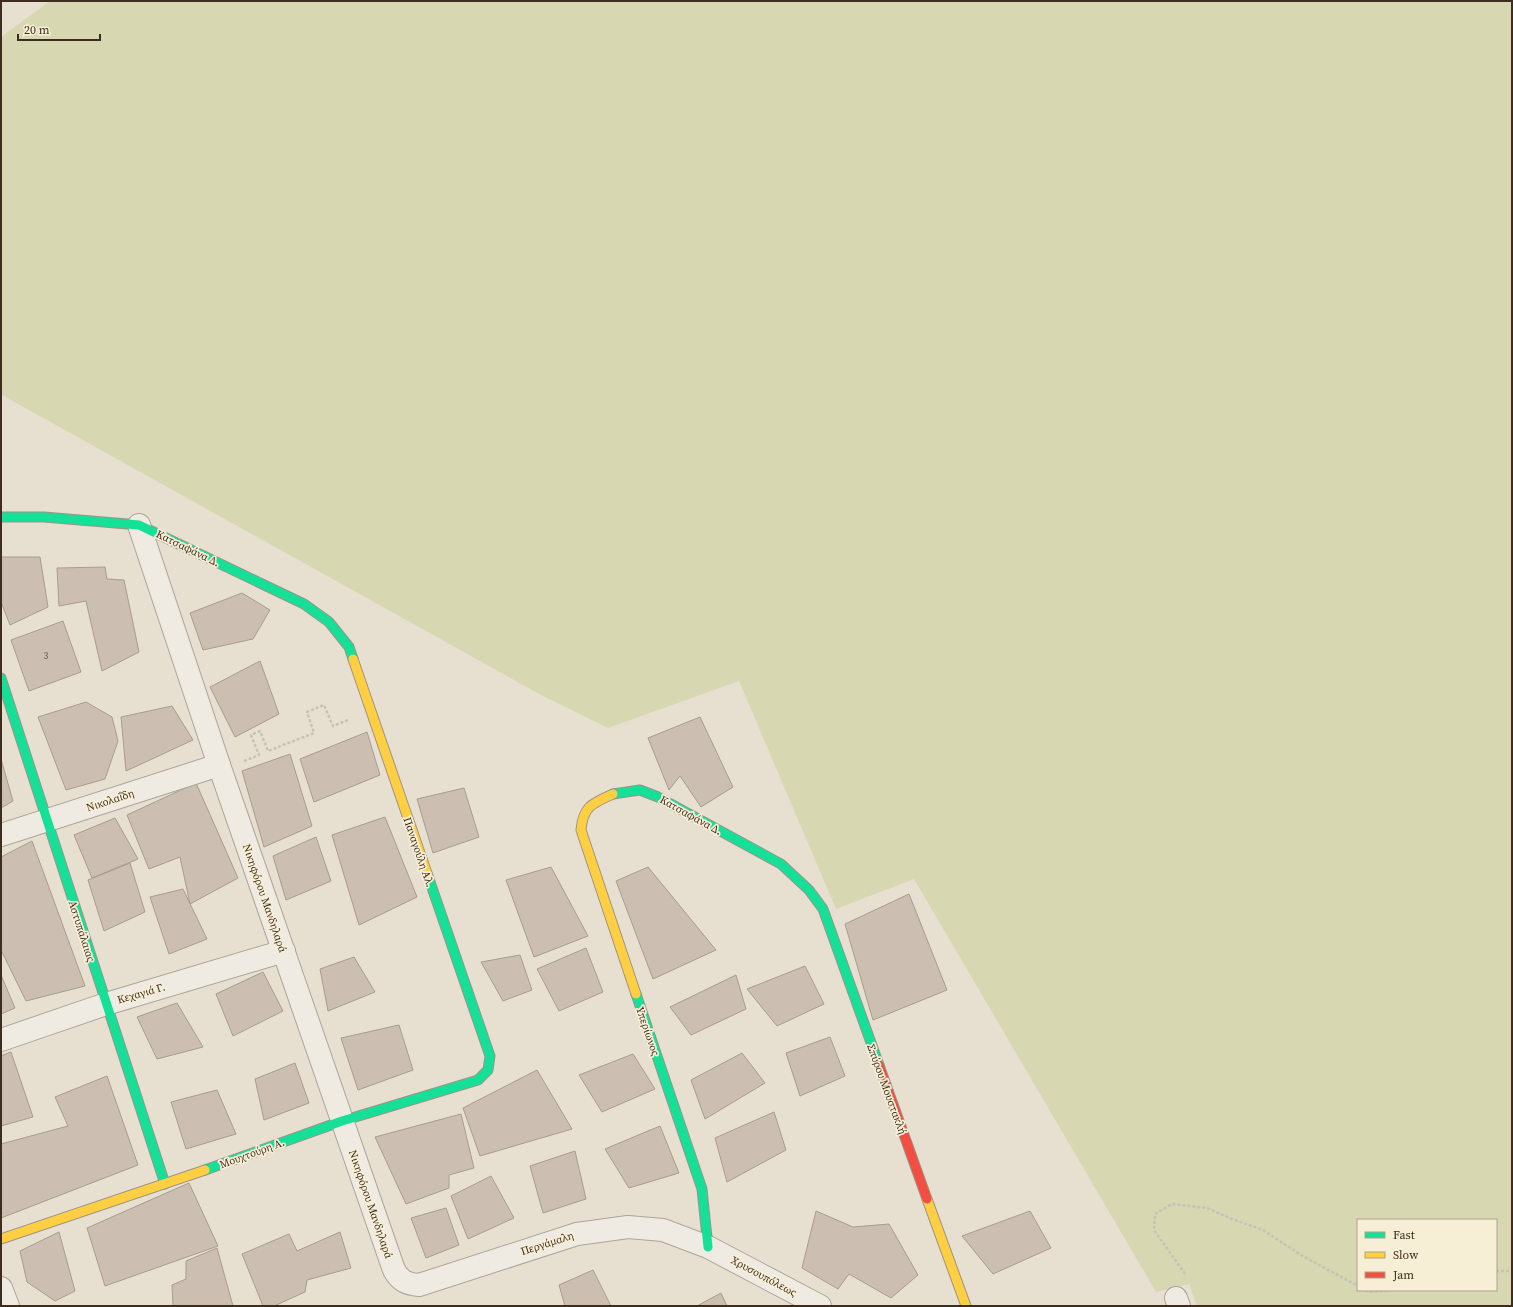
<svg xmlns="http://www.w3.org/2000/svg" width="1513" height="1307" viewBox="0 0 1513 1307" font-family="'Source Serif 4',serif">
<rect width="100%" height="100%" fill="#e7e0d0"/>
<path fill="#d7d7b2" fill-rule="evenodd" d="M50 1H1512V1306H1197L1189 1284 1156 1292 914 879 836 909 739 681 608 728 539 694 2 395 1 37ZM1358 1220H1496V1290H1358Z"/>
<g fill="#ccbeb0" stroke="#a89c8f">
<path d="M1 557H40L48 607 10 625 1 602Z"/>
<path d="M105 567 107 579 124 580 139 652 102 671 86 601 59 606 57 568Z"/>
<path d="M242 593 270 610 253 639 203 650 190 613Z"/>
<path d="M63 621 81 672 29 691 11 640Z"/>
<path d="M260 661 279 714 235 737 210 687Z"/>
<path d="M86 702 112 717 118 741 105 779 66 790 38 717Z"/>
<path d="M172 706 193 740 126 771 121 717Z"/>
<path d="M700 717 733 787 701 807 680 776 669 790 648 738Z"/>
<path d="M367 732 380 775 314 802 300 759Z"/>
<path d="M290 754 312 826 264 847 242 771Z"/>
<path d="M1 759 13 801 1 808Z"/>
<path d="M196 783 238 878 190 904 180 857 149 869 127 815Z"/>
<path d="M464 788 479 837 433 853 417 799Z"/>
<path d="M385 817 417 897 359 925 332 835Z"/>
<path d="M115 818 138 859 92 878 74 835Z"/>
<path d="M316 837 331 881 286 900 273 856Z"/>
<path d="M32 841 85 986 26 1001 1 950V857Z"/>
<path d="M130 863 145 912 104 931 88 880Z"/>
<path d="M551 867 588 936 534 957 506 880Z"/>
<path d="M648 867 716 950 653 979 616 881Z"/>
<path d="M183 889 207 939 169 954 150 897Z"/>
<path d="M909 894 947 990 873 1020 845 924Z"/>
<path d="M586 948 603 992 559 1011 537 969Z"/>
<path d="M520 955 532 990 503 1001 481 962Z"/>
<path d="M354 957 375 992 328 1011 320 969Z"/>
<path d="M805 966 824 1004 777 1026 747 989Z"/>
<path d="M263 972 283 1011 233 1036 216 994Z"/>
<path d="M1 975 15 1008 1 1014Z"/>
<path d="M736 975 746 1009 691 1035 670 1007Z"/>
<path d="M177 1003 203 1047 157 1059 137 1017Z"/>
<path d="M399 1025 413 1070 358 1090 341 1038Z"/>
<path d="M830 1037 845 1076 800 1096 786 1053Z"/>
<path d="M11 1052 33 1117 1 1126V1056Z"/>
<path d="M742 1053 765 1083 705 1119 691 1080Z"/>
<path d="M633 1054 655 1089 602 1112 579 1075Z"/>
<path d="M295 1063 309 1103 264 1120 255 1079Z"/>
<path d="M537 1070 572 1129 480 1156 463 1108Z"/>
<path d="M107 1076 138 1165 1 1218V1144L68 1126 55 1097Z"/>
<path d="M217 1090 236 1134 186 1149 171 1102Z"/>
<path d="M774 1112 786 1150 727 1182 715 1138Z"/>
<path d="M461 1114 474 1168 449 1175V1188L406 1204 375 1137Z"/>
<path d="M660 1126 679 1173 629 1188 605 1149Z"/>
<path d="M575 1151 586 1199 543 1213 530 1166Z"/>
<path d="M491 1176 514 1218 468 1239 451 1196Z"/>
<path d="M189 1183 218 1246 105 1286 87 1228Z"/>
<path d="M446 1208 459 1245 426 1258 411 1218Z"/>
<path d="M816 1211 853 1227 889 1224 918 1275 891 1298 849 1274 838 1289 802 1268Z"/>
<path d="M1030 1211 1051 1248 993 1274 962 1236Z"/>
<path d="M59 1232 75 1291 55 1301 27 1282 20 1251Z"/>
<path d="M340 1232 351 1268 307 1280 305 1292 274 1306H263L242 1254 289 1234 297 1251Z"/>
<path d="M217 1248 233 1306H173L172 1285 186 1279V1261Z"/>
<path d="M593 1270 611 1306H565L559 1285Z"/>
<path d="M721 1293 727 1306H697Z"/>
</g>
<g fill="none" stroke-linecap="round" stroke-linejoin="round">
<g stroke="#aca598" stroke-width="24">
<g id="street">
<path d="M139 525 219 765 394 1270C400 1281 407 1284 419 1285L577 1234 628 1227 663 1230 708 1247 820 1306"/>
<path d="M1 835 219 765"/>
<path d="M1 1040 106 1004 284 951"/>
<path d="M1 1288 8 1306"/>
<path d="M1176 1298 1179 1306"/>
</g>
</g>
<g stroke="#9c9488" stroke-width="11">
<g id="fast">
<path d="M1 517H44L139 525 304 604 329 622 349 647 353 659"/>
<path d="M1 678 165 1184"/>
<path d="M613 794 640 790 658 797 781 864 809 890 823 909 879 1065"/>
<path d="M636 994 702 1189 708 1247"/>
<path d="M205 1170 342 1121 478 1080 488 1070 490 1056 428 876"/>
</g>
</g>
<g stroke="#9c9488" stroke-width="11">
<g id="slow">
<path d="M353 659 428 876"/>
<path d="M613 794C593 803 583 806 581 830L636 994"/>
<path d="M927 1199 966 1306"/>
<path d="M1 1239 205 1170"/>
</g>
</g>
<g stroke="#9c9488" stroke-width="11">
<path id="jam" d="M879 1065 927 1199"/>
</g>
<g stroke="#c8c1b8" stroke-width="2.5" stroke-dasharray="3 2" stroke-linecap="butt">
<path d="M244 761 259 755 251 735 260 731 268 751 314 733 307 712 324 705 333 726 348 720"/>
<path d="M1496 1271H1512"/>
<path d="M1185 1274 1154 1230 1155 1214 1172 1204 1207 1208 1232 1219 1263 1230 1301 1255 1358 1286"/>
<path d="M1365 1290 1369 1292 1389 1290"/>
</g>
<use href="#street" stroke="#efebe2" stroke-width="22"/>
<use href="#fast" stroke="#16e098" stroke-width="9"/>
<use href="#slow" stroke="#ffcf43" stroke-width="9"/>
<use href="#jam" stroke="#f24e42" stroke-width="9"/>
</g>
<g text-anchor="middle" stroke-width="3.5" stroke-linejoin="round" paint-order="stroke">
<g font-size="9" fill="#615143">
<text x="46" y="659">3</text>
</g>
<g font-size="11" fill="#3d2d1f" stroke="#f7eed6">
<text transform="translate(188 548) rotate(26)" y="4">Κατσαφάνα Δ.</text>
<text transform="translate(110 800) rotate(-18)" y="4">Νικολαΐδη</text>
<text transform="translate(691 815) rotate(29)" y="4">Κατσαφάνα Δ.</text>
<text transform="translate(419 852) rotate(71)" y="4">Παναγούλη Αλ.</text>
<text transform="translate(265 898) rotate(71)" y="4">Νικηφόρου Μανδηλαρά</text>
<text transform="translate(82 931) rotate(72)" y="4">Αστυπάλαιας</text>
<text transform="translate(141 993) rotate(-16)" y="4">Κεχαγιά Γ.</text>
<text transform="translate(648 1031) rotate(71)" y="4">Υπερίωνος</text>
<text transform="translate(887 1089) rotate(70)" y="4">Σπύρου Μουστακλή</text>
<text transform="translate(252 1153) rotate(-20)" y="4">Μουχτούρη Α.</text>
<text transform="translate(371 1204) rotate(71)" y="4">Νικηφόρου Μανδηλαρά</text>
<text transform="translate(547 1243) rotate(-18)" y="4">Περγάμαλη</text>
<text transform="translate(764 1276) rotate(28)" y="4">Χρυσουπόλεως</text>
</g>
</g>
<rect width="1513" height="1307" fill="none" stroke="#3d2d1f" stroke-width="4"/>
<rect x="1357" y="1219" width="140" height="72" fill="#f7eed6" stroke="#ada18d"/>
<rect x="1365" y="1232" width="20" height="6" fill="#16e098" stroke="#ada18d"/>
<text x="1393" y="1239" font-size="12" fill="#3d2d1f">Fast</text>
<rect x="1365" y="1252" width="20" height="6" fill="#ffcf43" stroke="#ada18d"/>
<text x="1393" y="1259" font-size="12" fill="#3d2d1f">Slow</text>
<rect x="1365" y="1272" width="20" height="6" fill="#f24e42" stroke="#ada18d"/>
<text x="1393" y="1279" font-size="12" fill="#3d2d1f">Jam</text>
<path d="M18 34v6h82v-6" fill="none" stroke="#3d2d1f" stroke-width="2"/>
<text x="24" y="34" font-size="12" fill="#3d2d1f" stroke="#f7eed6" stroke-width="3" paint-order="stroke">20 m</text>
</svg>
